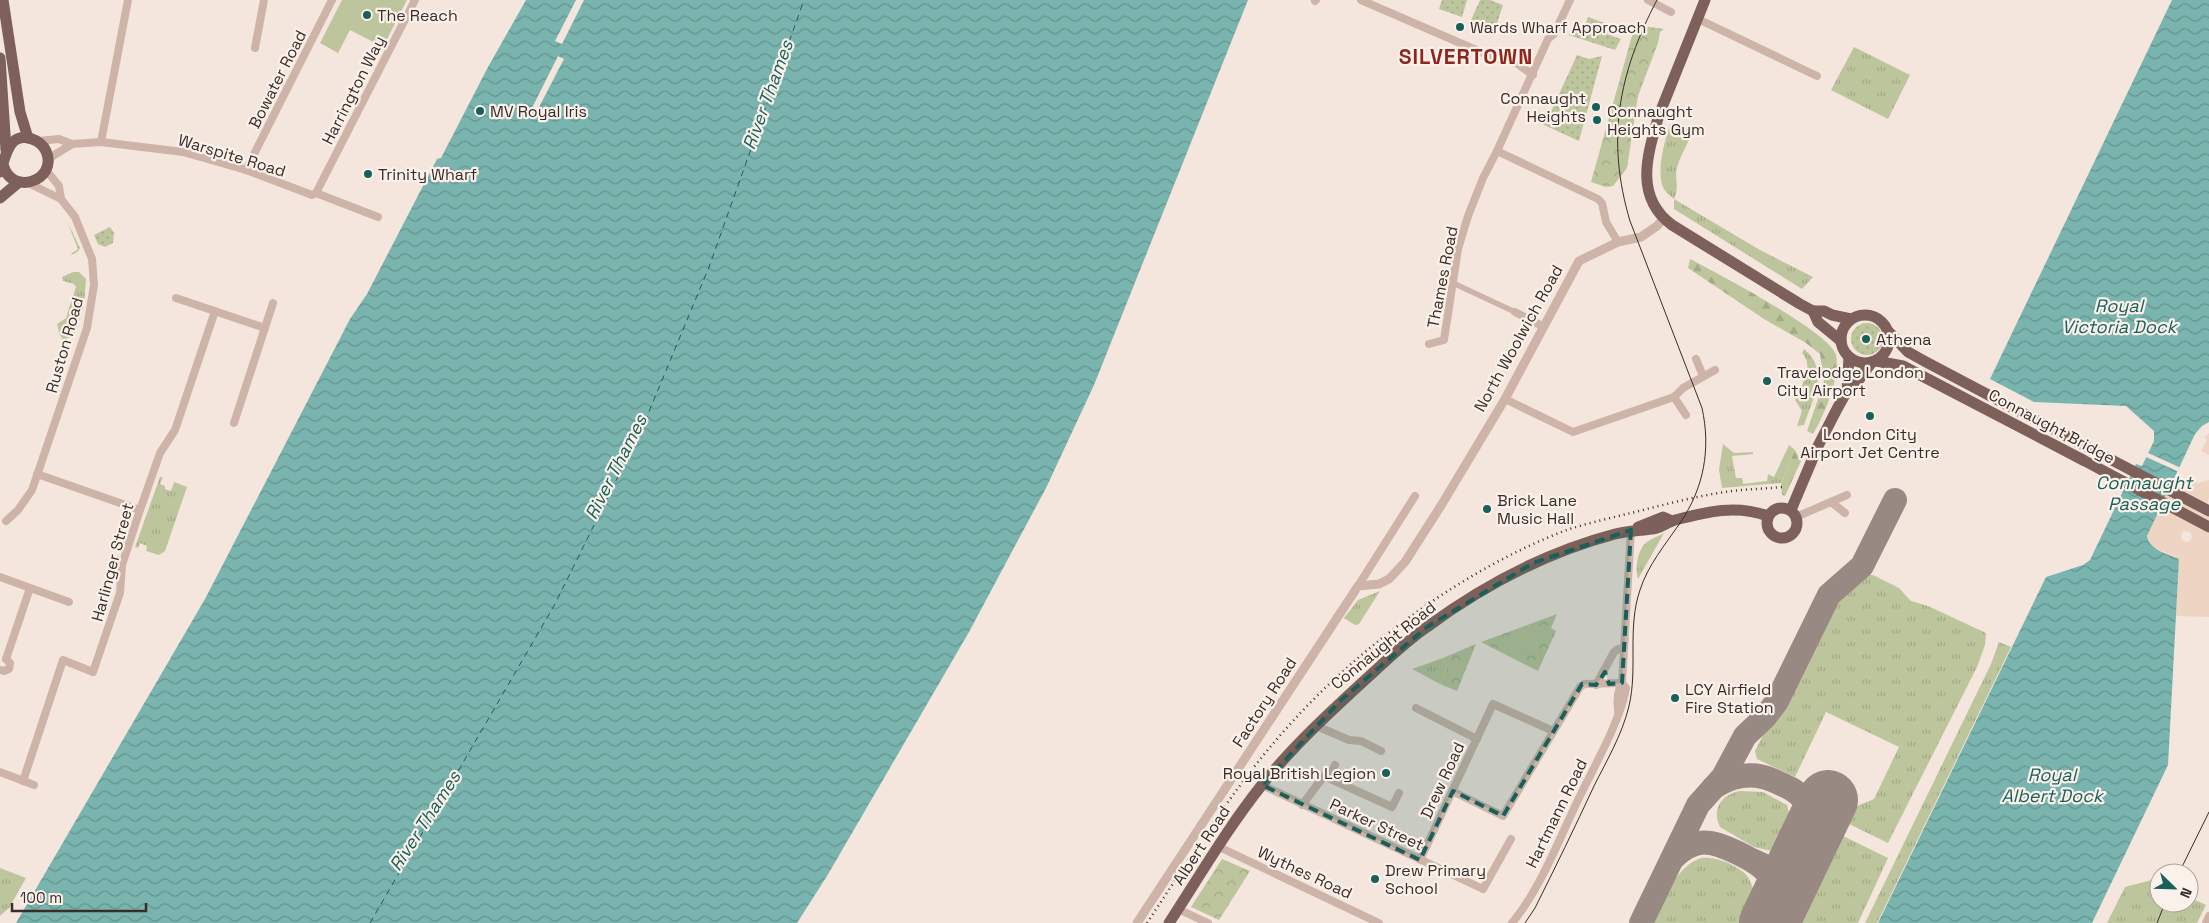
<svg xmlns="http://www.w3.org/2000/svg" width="2209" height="923" viewBox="0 0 2209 923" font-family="'Space Grotesk',sans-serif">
<defs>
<pattern id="grass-tufts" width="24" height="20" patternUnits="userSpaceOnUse" patternTransform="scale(1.25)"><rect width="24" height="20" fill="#bdc59c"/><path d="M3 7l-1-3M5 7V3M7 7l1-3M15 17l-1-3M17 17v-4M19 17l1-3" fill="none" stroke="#a3a986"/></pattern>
<pattern id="forest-firs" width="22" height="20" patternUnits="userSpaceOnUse" patternTransform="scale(1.25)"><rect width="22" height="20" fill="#bdc59c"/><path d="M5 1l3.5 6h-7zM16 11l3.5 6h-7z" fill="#a3a986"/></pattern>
<pattern id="park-crowns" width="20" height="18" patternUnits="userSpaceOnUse" patternTransform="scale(1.25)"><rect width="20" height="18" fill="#bdc59c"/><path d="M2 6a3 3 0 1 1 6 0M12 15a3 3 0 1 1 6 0" fill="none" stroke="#a3a986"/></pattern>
<pattern id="garden-dots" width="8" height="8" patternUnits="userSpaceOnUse" patternTransform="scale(1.25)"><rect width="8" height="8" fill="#bdc59c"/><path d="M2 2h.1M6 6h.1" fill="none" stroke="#a3a986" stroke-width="1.8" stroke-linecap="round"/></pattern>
<pattern id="water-waves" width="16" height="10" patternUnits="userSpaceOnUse" patternTransform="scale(1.25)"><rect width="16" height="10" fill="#7ab4ae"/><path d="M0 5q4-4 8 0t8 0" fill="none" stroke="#65938e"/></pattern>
</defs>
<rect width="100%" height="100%" fill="#f5e6dd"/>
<g fill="url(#grass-tufts)">
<path d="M1854 47 1910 75 1888 119 1831 90Z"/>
<path d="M1670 124 1693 132C1688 143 1680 156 1677 168 1674 180 1680 186 1674 199L1760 250 1813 277 1802 289 1674 209V199C1669 195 1663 190 1662 184 1657 166 1665 141 1670 124Z"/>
<path d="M73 272H79L86 279 84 306 74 336 63 340 60 335 57 324 66 318 76 287 74 284 63 281 62 277Z"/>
<path d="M1804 349C1830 370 1813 398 1804 425L1797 426 1802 411 1795 400C1801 386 1815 367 1802 353Z"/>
<path d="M1723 444 1734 453 1753 452V454L1732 456 1736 478H1742L1743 484 1767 481 1768 474 1774 477 1789 445 1795 450 1781 483 1722 488 1719 470Z"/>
<path d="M160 477H163L160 484 165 486V489L171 491 174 482 187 487 165 551 159 555 146 551 147 546 140 543 138 548 135 547Z"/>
<path d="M1664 533 1638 579C1635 571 1637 554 1643 546 1647 540 1657 537 1664 533Z"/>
<path d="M1869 575H1873L1899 588 1911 601 1928 606 1986 633 1985 645 1977 667 1888 843 1845 822 1852 808 1874 799 1899 747 1826 712 1795 777 1757 759 1755 751 1763 735 1769 729 1790 697 1832 611 1842 598Z"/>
<path d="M1380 591 1359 624 1355 625 1344 618 1358 600Z"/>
<path d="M1999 642 2011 647 1877 923H1865L1991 664Z"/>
<path d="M1443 658 1447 668 1440 684 1412 669Z"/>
<path d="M1740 791 1763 792 1787 805 1791 821 1776 852 1754 847 1720 827C1711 809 1722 794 1740 791Z"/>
<path d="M1839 834 1888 858 1858 923H1796Z"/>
<path d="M1701 858C1715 856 1739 865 1748 877 1751 882 1753 889 1756 895L1742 923H1652C1662 902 1677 865 1701 858Z"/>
<path d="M0 868 26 878 9 908 0 916Z"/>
<path d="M2152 880 2159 883V903H2189V897L2206 905 2197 923H2107L2125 887Z"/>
</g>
<g fill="url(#forest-firs)">
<path d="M1690 259C1715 272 1830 332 1836 355 1841 376 1824 416 1813 434L1807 431 1824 382 1820 354 1806 343 1764 319 1688 268Z"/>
<path d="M1795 450 1801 461 1785 496 1782 495 1781 483Z"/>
</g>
<g fill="url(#park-crowns)">
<path d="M1635 25 1664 29 1660 32 1658 43 1638 96 1627 168 1613 186 1606 187 1591 182Z"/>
<path d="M1557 614 1551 628 1556 631 1538 671 1481 642Z"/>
<path d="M1476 644 1457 691 1440 684 1447 668 1443 658Z"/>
<path d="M1222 859 1250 871 1219 920 1191 907Z"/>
</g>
<g fill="url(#garden-dots)">
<path d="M1442 0H1467L1462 17 1439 9Z"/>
<path d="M1480 0H1490L1503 5 1495 29 1471 20Z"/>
<path d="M1588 17 1610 25 1607 34 1621 39 1615 50 1569 35 1574 22 1585 26Z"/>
<path d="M1577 55 1589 59 1602 56 1579 141 1531 119 1535 110 1549 116Z"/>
<path d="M67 221 80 248C78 252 75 254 70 255L78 249Z"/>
<path d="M110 227 114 233 113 243 105 247 98 244 94 235Z"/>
<circle cx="1867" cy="339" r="16"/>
</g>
<g fill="#bdc59c">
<path d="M342 0H407L383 47 350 30 338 53 320 43Z"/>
<path d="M1539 624 1545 639 1512 652 1506 637Z"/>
</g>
<g fill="#eed5c3" fill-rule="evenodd">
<path d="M2209 433V455L2201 451 2207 440 2204 438Z"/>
<path d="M2190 478 2198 483 2209 480V498L2207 505 2209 506V617L2176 616 2179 559 2153 547 2147 539 2148 533 2173 480 2186 486ZM2183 531 2190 532 2192 537 2190 541 2185 542 2181 538Z"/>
</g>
<g fill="url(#water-waves)">
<path d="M526 0H1248L1094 385 1046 488 969 632 827 876 797 923H16L205 599 350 319 367 294 437 159 441 158 488 67Z"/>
<path d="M2172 0H2209V422L2202 426 2195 434 2147 536C2149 550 2168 554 2179 559L2168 765 2092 923H1878L2046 577 2083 565 2090 560 2136 464 2142 466 2154 441V431L2126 406 2034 402 1990 379Z"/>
</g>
<g fill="#f5e6dd">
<path d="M576 0H584L562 44 555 41Z"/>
<path d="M558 56 564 59 536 113 531 110Z"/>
<path d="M2146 452 2181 468 2179 472 2144 456Z"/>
</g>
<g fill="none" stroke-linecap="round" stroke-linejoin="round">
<path stroke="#1a605a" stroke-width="1" stroke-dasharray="6 5" stroke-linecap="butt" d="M370 923 555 604 643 426 709 267 804 0"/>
<g stroke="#988983" stroke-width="24">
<path d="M1713 788C1730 776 1752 771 1772 780 1783 785 1796 789 1804 800 1819 820 1810 862 1784 868 1773 871 1764 866 1754 861"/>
<path d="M1672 859C1696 836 1710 840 1738 853 1767 867 1781 879 1773 913"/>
<path d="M1641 923 1698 805 1723 777 1745 736 1765 717 1777 701 1829 595 1862 566 1895 500"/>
</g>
<path stroke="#988983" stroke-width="60" d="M1769 923 1828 800"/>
<path stroke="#ceb4a8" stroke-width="5.5" d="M1453 283 1515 312"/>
<g stroke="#ceb4a8" stroke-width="8">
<path d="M1361 0 1497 59 1515 62 1533 75"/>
<path d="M1648 0 1671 12"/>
<path d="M1315 1 1316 0"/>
<path d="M1698 19 1817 76"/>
<path d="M255 48 264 0"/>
<path d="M38 141 59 139 72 144 101 142 183 152 246 170 312 195 316 193"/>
<path d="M101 142 128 0"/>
<path d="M1497 151 1598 199 1602 203 1606 222 1618 242"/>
<path d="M48 159 72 144"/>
<path d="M246 170 332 0"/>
<path d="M28 183 61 199"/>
<path d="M316 193 415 0"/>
<path d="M316 193 378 217"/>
<path d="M176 298 265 328"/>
<path d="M1515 312 1544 327"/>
<path d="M1429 344 1444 340 1458 249 1468 216 1483 178 1497 151 1548 39 1554 34 1570 0"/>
<path d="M1696 359 1703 376"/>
<path d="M1674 397 1686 415"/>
<path d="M1505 399 1573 432 1674 397 1683 388 1715 370"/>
<path d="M234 423 273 303"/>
<path d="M37 474 140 510"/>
<path d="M1831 502 1845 513"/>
<path d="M1796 517 1847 495"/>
<path d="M6 521 18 510 32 490 87 328 94 285 92 259 75 217 61 199 59 186 46 170"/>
<path d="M0 577 69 602"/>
<path d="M1358 586 1415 496"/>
<path d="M6 659 30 588"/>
<path d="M0 670 4 671 9 669 10 663 6 659"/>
<path d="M1596 685 1614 652 1618 649 1624 648"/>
<path d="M1416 708 1477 739"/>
<path d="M1618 711C1617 702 1617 691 1622 683L1631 530"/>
<path d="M1317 724 1321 728 1349 740 1361 741 1381 751"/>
<path d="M0 772 34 785"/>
<path d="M1329 777 1335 765"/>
<path d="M23 781 63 660 93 672 120 593 122 565 140 510 160 453 175 430 215 311"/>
<path d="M1262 785 1483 889 1511 839"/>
<path d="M1452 791 1503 816 1580 687 1584 684 1622 683"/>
<path d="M1302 805 1324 776 1392 807 1399 793"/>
<path d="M1219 847 1379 923"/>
<path d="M1420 860 1493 704 1553 731"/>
<path d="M1178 909 1208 923"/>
<path d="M1512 923C1542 887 1560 836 1581 794 1595 765 1621 719 1626 688L1622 683"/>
<path d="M2206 923 2209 916"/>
</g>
<path stroke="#ceb4a8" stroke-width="9" d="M1137 923 1358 586 1379 584 1389 579 1405 562 1442 504 1505 399 1579 261 1618 242 1641 237 1657 226 1664 218"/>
<g stroke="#7d6059" stroke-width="11">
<path d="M3 0 20 112 28 138"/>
<path d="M1705 0 1659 115C1648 153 1633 196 1672 225L1800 304 1813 311H1824L1832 315 1851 319"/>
<path d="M0 58 6 150"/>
<path d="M0 172C6 157 8 131 32 139 38 141 43 145 46 151 59 181 10 197 3 164"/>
<path d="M0 198 19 182"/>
<path d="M1813 311 1818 322 1841 341"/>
<circle cx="1865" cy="339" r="24"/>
<path d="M1889 332 1908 352 1926 362 2089 448"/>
<path d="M1876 361 1903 366 2083 460"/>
<path d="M1847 391 1849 357"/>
<circle cx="1782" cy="523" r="15"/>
<path d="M1791 510 1818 446 1837 409 1847 391 1855 385 1872 362"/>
<path d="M1638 527 1663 517 1672 521"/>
<path d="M1169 923C1199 877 1227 829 1261 786 1292 747 1329 713 1366 679 1386 661 1405 642 1427 627 1484 585 1547 552 1615 534 1629 530 1643 531 1657 528 1664 526 1668 522 1675 520 1706 512 1736 504 1768 516"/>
</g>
<g stroke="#3a2c29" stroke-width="1">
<path d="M2179 873 2209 812"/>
<path d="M1525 923 1535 908C1555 868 1575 827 1594 786 1607 760 1622 735 1629 706 1638 668 1627 628 1640 590 1648 565 1665 545 1680 523 1704 488 1711 449 1702 408L1630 221C1606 140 1618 74 1657 0"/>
<path d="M2157 923 2165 903"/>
</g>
<path stroke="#3a2c29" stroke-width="2.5" stroke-dasharray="1 4" stroke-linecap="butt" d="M1147 923C1193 854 1237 781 1294 720 1365 642 1466 569 1564 531 1584 524 1606 519 1627 514 1659 506 1692 497 1725 492 1744 489 1763 489 1782 487"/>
<g stroke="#7d6059" stroke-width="11">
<path d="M2089 448 2209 511"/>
<path d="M2083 460 2209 527"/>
</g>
</g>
<path fill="#1a605a" fill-opacity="0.2" stroke="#1a605a" stroke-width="4" stroke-dasharray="10 6" stroke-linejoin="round" d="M1631 530 1622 683 1609 684 1605 672 1596 685 1582 684 1503 816 1453 791 1420 860 1262 785 1341 700 1427 627 1533 563Z"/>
<g fill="#1a605a" stroke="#fbf1eb" stroke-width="2">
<circle cx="367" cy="15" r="5"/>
<circle cx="1460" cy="27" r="5"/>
<circle cx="1596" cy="107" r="5"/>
<circle cx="480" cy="111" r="5"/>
<circle cx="1597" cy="120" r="5"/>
<circle cx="368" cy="174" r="5"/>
<circle cx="1866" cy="339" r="5"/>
<circle cx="1767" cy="381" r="5"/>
<circle cx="1870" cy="416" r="5"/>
<circle cx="1487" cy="509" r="5"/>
<circle cx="1675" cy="698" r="5"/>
<circle cx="1386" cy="773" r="5"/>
<circle cx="1375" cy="879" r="5"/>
</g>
<g text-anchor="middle" stroke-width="4.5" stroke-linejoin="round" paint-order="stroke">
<g font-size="16" fill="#3a2c29" stroke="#fbf1eb" text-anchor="start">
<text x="377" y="21">The Reach</text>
<text x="1470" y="33">Wards Wharf Approach</text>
<text x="1586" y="104" text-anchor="end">Connaught<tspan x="1586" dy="18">Heights</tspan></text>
<text x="490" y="117">MV Royal Iris</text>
<text x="1607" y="117">Connaught<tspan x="1607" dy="18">Heights Gym</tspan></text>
<text x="378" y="180">Trinity Wharf</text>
<text x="1876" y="345">Athena</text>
<text x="1777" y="378">Travelodge London<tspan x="1777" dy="18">City Airport</tspan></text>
<text x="1870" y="440" text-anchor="middle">London City<tspan x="1870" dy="18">Airport Jet Centre</tspan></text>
<text x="1497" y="506">Brick Lane<tspan x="1497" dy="18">Music Hall</tspan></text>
<text x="1685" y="695">LCY Airfield<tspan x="1685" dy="18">Fire Station</tspan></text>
<text x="1376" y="779" text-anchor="end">Royal British Legion</text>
<text x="1385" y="876">Drew Primary<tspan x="1385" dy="18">School</tspan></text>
</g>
<g font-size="16" fill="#3a2c29" stroke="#fbf1eb">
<text transform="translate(277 79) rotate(-63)" y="6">Bowater Road</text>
<text transform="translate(353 90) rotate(-63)" y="6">Harrington Way</text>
<text transform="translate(232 155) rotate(17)" y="6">Warspite Road</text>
<text transform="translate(1442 277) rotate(-79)" y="6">Thames Road</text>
<text transform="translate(1518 338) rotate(-61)" y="6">North Woolwich Road</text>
<text transform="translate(64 345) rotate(-74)" y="6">Ruston Road</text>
<text transform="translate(2052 426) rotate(28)" y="6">Connaught Bridge</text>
<text transform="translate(112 562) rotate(-75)" y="6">Harlinger Street</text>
<text transform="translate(1383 645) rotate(-39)" y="6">Connaught Road</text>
<text transform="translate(1264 702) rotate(-57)" y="6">Factory Road</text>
<text transform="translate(1442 780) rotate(-65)" y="6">Drew Road</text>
<text transform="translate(1556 813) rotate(-64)" y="6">Hartmann Road</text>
<text transform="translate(1377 824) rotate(25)" y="6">Parker Street</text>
<text transform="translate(1201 845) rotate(-57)" y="6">Albert Road</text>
<text transform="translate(1305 872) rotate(25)" y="6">Wythes Road</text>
</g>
<g font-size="18" font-style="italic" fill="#1a605a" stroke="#fbf1eb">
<text transform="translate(768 95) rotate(-70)" y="6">River Thames</text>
<text x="2119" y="312">Royal<tspan x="2119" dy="21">Victoria Dock</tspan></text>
<text transform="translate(616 467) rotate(-63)" y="6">River Thames</text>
<text x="2144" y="489">Connaught<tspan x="2144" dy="21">Passage</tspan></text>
<text x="2052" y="781">Royal<tspan x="2052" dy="21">Albert Dock</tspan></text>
<text transform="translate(425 821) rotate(-57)" y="6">River Thames</text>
</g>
<g font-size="21" font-weight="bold" letter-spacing="1" fill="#90251b" stroke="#fbf1eb">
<text x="1466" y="64">SILVERTOWN</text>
</g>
</g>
<g transform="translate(2174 888) rotate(113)"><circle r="24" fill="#fbf1eb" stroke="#aea29d"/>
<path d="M0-4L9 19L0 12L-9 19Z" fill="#1a605a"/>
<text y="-8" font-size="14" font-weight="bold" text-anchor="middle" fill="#3a2c29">N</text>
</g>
<path d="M12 903v8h134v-8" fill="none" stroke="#3a2c29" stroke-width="2.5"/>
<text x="20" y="903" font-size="15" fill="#3a2c29" stroke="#fbf1eb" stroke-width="4" paint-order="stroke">100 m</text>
</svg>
